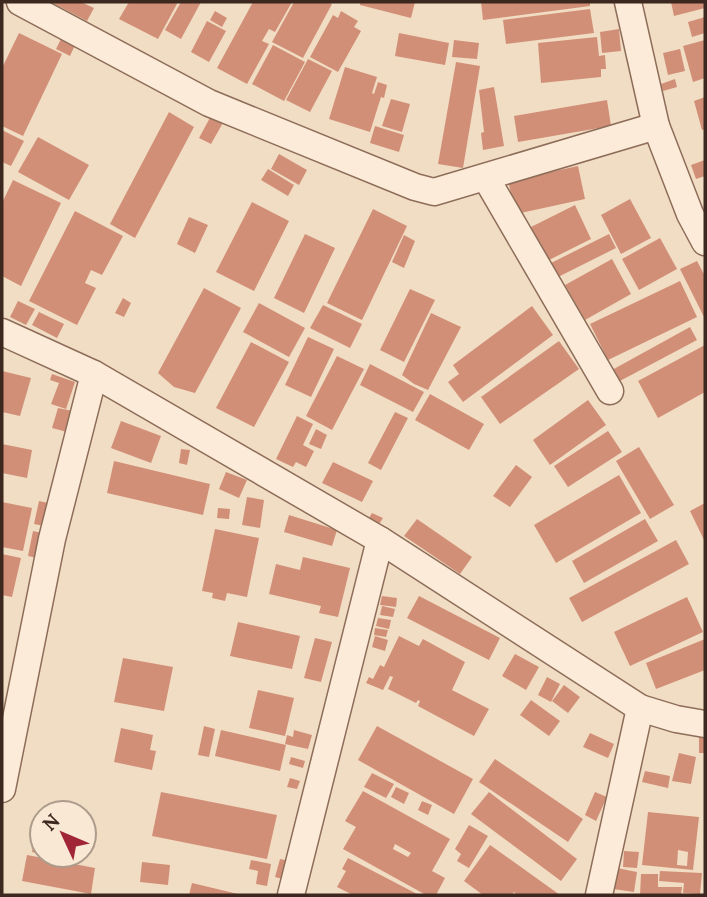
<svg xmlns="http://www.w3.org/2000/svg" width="707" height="897" viewBox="0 0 707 897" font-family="Lora,serif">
<rect width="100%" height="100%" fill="#f1ddc4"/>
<g fill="#d28f77" fill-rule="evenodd">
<path d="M51 2H81L94 8 87 21Z"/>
<path d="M129 2H178L158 39 119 19Z"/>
<path d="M181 2H201L181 39 165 30Z"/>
<path d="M253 2H292L275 32 269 29 262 41 269 44 247 84 217 68Z"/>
<path d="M294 2H328L332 4 303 58 272 42Z"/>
<path d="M360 2H415L411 18 360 5Z"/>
<path d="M481 2H590V6L483 20Z"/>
<path d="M671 2H705V8L674 16Z"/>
<path d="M590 9 594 33 506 44 503 20Z"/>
<path d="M215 11 227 18 222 27 210 20Z"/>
<path d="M341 11 358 21 354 27 361 31 338 72 310 57 333 15 338 18Z"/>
<path d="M705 17V33L692 37 688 22Z"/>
<path d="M207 21 226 31 209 62 191 52Z"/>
<path d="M619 29 621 51 602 53 600 32Z"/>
<path d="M19 33 62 54 23 136 2 126V68Z"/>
<path d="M399 33 449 43 445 65 395 56Z"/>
<path d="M597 37 599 56 605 55 606 69H601V77L541 83 538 43Z"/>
<path d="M61 39 75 45 70 56 56 49Z"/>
<path d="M454 40 479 43 477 59 452 57Z"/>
<path d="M705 40V78L693 82 683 46Z"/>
<path d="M273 45 305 62 284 101 252 84Z"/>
<path d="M680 49 685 71 668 75 663 53Z"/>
<path d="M308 59 332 71 310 112 286 100Z"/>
<path d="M456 62 480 66 463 168 438 164Z"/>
<path d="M345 67 377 77 372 93 374 94 378 82 387 85 384 98 381 97 370 132 329 119Z"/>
<path d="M675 79 677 87 663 91 661 84Z"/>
<path d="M494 87 504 146 483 150 481 133 484 132 479 90Z"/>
<path d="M705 97V129L702 130 694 101Z"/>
<path d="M391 99 410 104 402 132 382 126Z"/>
<path d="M607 100 611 126 518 142 514 116Z"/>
<path d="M169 112 194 127 135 238 110 224Z"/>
<path d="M212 114 224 121 211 144 199 138Z"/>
<path d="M375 126 404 135 399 152 370 143Z"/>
<path d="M2 130 24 141 11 166 2 162Z"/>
<path d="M38 137 89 165 69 200 18 172Z"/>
<path d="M279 154 307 170 299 185 271 169Z"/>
<path d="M705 160V176L696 179 691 165Z"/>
<path d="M578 166 585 199 516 214 508 181Z"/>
<path d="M268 169 294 185 288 196 261 180Z"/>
<path d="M13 180 61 203 21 286 2 276V203Z"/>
<path d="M630 199 651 238 621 254 601 215Z"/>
<path d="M252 202 289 221 254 291 216 272Z"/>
<path d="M575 205 591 239 547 261 531 227Z"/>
<path d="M373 209 407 226 362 320 327 303Z"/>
<path d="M75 211 123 236 102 275 91 270 85 283 96 288 77 325 29 301Z"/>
<path d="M189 217 208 225 195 253 177 244Z"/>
<path d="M305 234 335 248 304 313 274 298Z"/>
<path d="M609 234 616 248 554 279 547 265Z"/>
<path d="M404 235 415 241 404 268 392 262Z"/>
<path d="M660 238 677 269 639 290 622 259Z"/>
<path d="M612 259 631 294 585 320 565 285Z"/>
<path d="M697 261 705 276V319L680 269Z"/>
<path d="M680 281 697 317 608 360 590 324Z"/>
<path d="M204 288 241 308 195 393 174 387 158 373Z"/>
<path d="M410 289 435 300 404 362 380 350Z"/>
<path d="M123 298 131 303 124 317 115 313Z"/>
<path d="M18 301 35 309 26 325 10 317Z"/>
<path d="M259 303 305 328 289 357 243 332Z"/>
<path d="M323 305 362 324 350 348 310 328Z"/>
<path d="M532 306 553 335 463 402 448 382 459 374 453 365Z"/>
<path d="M39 312 64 324 57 338 32 325Z"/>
<path d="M431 313 461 327 428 390 414 384 402 375Z"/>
<path d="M690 327 697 340 618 382 612 370Z"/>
<path d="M308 337 334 349 311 397 285 385Z"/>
<path d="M559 341 579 369 500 424 481 397Z"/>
<path d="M251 342 289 362 254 427 216 408Z"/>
<path d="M705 345V392L658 418 638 381Z"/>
<path d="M337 356 364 369 332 430 306 416Z"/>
<path d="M370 364 424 392 413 412 360 385Z"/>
<path d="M2 371 31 378 20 416 2 412Z"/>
<path d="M52 374 75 382 66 409 51 404 59 383 50 380Z"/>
<path d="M430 394 484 424 469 450 415 420Z"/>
<path d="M588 400 606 425 550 465 533 440Z"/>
<path d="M58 408 73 411 67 432 52 428Z"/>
<path d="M395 412 408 418 381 470 368 463Z"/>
<path d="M297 416 313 424 303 445 314 451 306 467 296 462 293 467 276 459Z"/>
<path d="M121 421 161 436 151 463 111 448Z"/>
<path d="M316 429 327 435 321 449 309 444Z"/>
<path d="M608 431 622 452 568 487 554 466Z"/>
<path d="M2 444 32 450 27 478 2 473Z"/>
<path d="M639 447 674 505 650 519 616 461Z"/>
<path d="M181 449 190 450 187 465 179 463Z"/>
<path d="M114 461 210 484 203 515 107 493Z"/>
<path d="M333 462 373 481 362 502 322 483Z"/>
<path d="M516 465 532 477 510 507 493 496Z"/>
<path d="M226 472 247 480 239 498 219 489Z"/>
<path d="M619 475 641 513 556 563 534 525Z"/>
<path d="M247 497 264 500 260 528 242 525Z"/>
<path d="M39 501 48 503 44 526 34 524Z"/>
<path d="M2 502 32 508 23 551 2 547Z"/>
<path d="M705 503V542L690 511Z"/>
<path d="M218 508 230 509 229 519 217 518Z"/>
<path d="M372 513 383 518 376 529 366 523Z"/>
<path d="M289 515 337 530 332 546 284 532Z"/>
<path d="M417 519 472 557 460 574 404 536Z"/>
<path d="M645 519 658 541 584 583 572 561Z"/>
<path d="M215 529 259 538 247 597 227 593 225 601 212 598 213 593 202 591Z"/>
<path d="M33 531 47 534 42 559 28 556Z"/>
<path d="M676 540 689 564 582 622 569 598Z"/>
<path d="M2 554 21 558 12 597 2 595Z"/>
<path d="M303 557 350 568 338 617 319 613 321 606 269 594 276 564 300 570Z"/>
<path d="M382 596 397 598 396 607 380 605Z"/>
<path d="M419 596 500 638 489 660 407 618Z"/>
<path d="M687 597 703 632 630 666 614 632Z"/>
<path d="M382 606 395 609 393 617 380 615Z"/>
<path d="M378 618 391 620 389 629 376 626Z"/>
<path d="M238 622 300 636 292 669 230 656Z"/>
<path d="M375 628 388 630 386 637 374 635Z"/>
<path d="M375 636 388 640 385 651 372 647Z"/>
<path d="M399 636 419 646 423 639 465 662 452 690 489 709 474 736 418 706 420 701 418 700 416 703 388 689 393 677 390 676 383 690 366 683 369 677 373 679 380 665 384 667Z"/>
<path d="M315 638 332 642 321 682 304 678Z"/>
<path d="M705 639V670L656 689 646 663Z"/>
<path d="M515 654 539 667 526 690 502 676Z"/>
<path d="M123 658 173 667 164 711 114 702Z"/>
<path d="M547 677 560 684 551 702 538 695Z"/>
<path d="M564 685 580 697 568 713 552 701Z"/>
<path d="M258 690 294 698 285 736 249 728Z"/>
<path d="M531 700 560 721 549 736 520 715Z"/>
<path d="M204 726 215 729 209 757 198 755Z"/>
<path d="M377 726 473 779 454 814 358 760Z"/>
<path d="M121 728 153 735 150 750 156 751 152 770 114 762Z"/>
<path d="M221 730 286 745 280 771 215 756Z"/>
<path d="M294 730 312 735 308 749 285 744 287 735 293 737Z"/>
<path d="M590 733 614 744 608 758 583 747Z"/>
<rect x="699" y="735" width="6" height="18"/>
<path d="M679 753 696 757 691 784 672 781Z"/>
<path d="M291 757 305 761 303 768 289 764Z"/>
<path d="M495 759 583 819 568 842 479 782Z"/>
<path d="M645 771 670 776 668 788 642 782Z"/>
<path d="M372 773 394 784 386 798 364 787Z"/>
<path d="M290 778 300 781 297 789 287 787Z"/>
<path d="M396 787 409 793 404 804 391 797Z"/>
<path d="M363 791 450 839 432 871 445 878 436 895H426L343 849 356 827 345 821ZM395 844 411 853 408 857 393 849Z"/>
<path d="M161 792 277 815 267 859 152 836Z"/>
<path d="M489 792 577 859 561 881 471 814Z"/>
<path d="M595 792 607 797 596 821 585 815Z"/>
<path d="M422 801 432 805 428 815 418 810Z"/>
<path d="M648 812 699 817 693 870 642 865ZM678 850 688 852 687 866 677 865Z"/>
<path d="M469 825 488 836 469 868 457 861 461 854 455 849Z"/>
<path d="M35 835 42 836V854L32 852Z"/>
<path d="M490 845 560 895H517L514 892 512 895H483L464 881Z"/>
<path d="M624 851 639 852 637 868 623 867Z"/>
<path d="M27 855 95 868 91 894 22 881Z"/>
<path d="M348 858 419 895H353L337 887 346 871 342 869Z"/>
<path d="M280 859 290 861 286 880 275 877Z"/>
<path d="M251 860 271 864 267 886 256 884 258 871 249 869Z"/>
<path d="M142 862 170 865 168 885 140 882Z"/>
<path d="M617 868 637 872 634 892 613 889Z"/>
<path d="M660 871 702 873 700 894 683 893 684 883 659 881Z"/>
<path d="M641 874H658V887H682L681 895H640Z"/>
<path d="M192 883 238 894V895H189Z"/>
</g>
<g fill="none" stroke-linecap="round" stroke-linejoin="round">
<g stroke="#8d6d59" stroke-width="29">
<g id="minor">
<path d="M20 2 209 103 415 187 434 192 656 126"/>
<path d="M628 2 656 126 690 214 705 242"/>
<path d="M486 178 610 391"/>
<path d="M2 332 94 374 380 540 640 708 676 719 705 724"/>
<path d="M2 789 52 539 94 374"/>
<path d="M291 895 380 540"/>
<path d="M599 895 640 708"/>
</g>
</g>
<use href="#minor" stroke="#fbebd8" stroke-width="26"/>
</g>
<rect width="707" height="897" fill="none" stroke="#3c281e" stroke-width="7"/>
<g transform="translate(63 834) rotate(314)"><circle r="33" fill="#f8e8d4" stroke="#ad9b8b" stroke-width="2"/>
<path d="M0-5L12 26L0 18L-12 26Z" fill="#a02537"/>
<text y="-10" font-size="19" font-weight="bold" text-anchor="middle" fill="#3c281e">N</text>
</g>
</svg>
